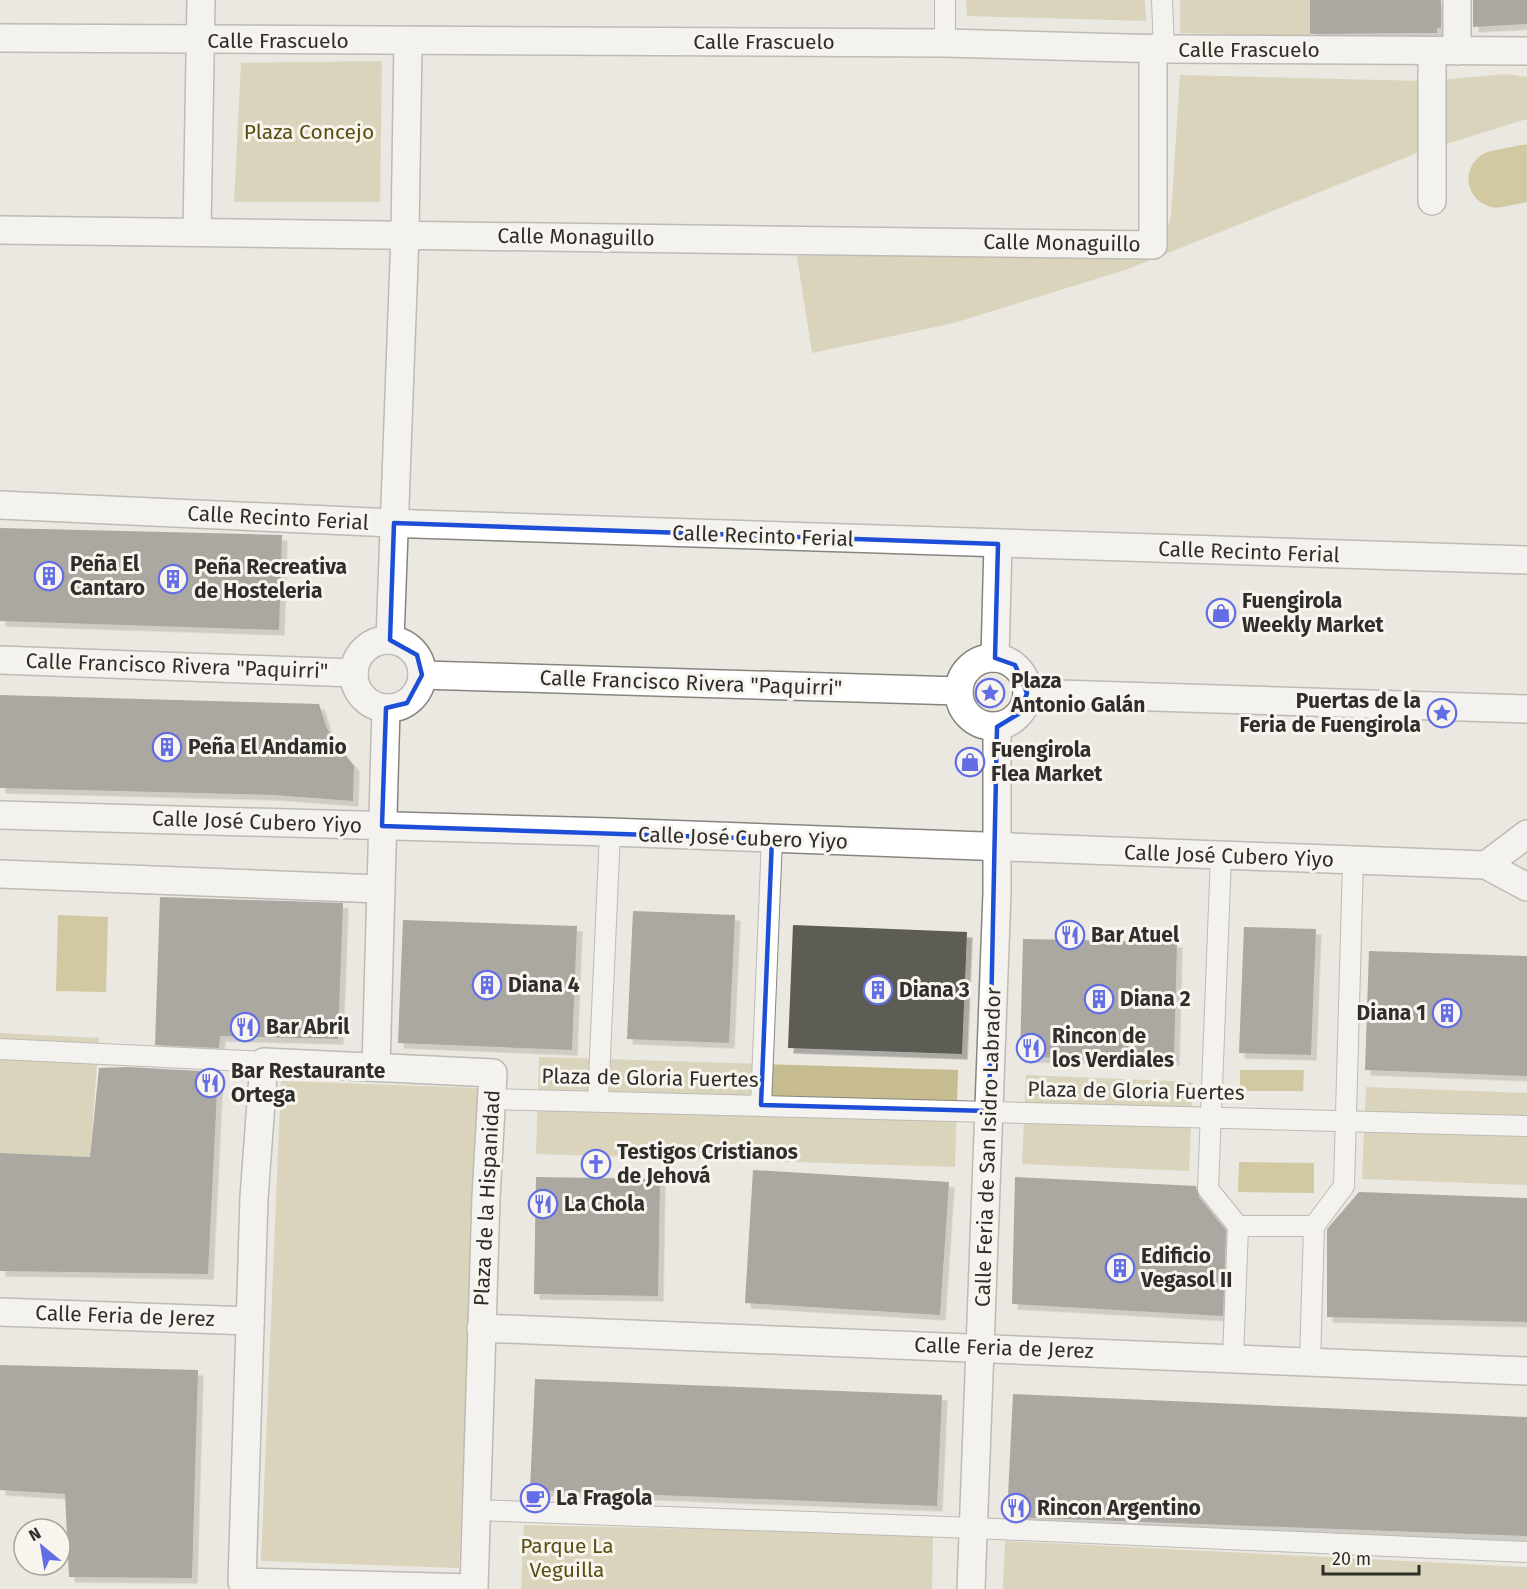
<svg xmlns="http://www.w3.org/2000/svg" width="1527" height="1589" viewBox="0 0 1527 1589" font-family="'Fira Sans',sans-serif">
<defs>
<filter id="shadow"><feDropShadow dx="5.5" dy="5.5" stdDeviation="0" flood-color="#0004"/></filter>
</defs>
<rect width="100%" height="100%" fill="#eae8e0"/>
<g fill="#c7bc90">
<path d="M966 0H1145L1146 21 967 16Z"/>
<path d="M1180 0H1310V36L1180 33Z"/>
<path d="M382 61 380 202H234L241 63Z"/>
<path d="M1505 74 1527 77V119L1443 145 1442 80Z"/>
<path d="M1180 75 1422 81V151L1128 269 954 323 812 353 797 256 1161 247 1171 216Z"/>
<path d="M0 1033 99 1038 90 1157 0 1153Z"/>
<path d="M539 1057 958 1070 955 1167 536 1154Z"/>
<path d="M1026 1075 1193 1082 1189 1171 1022 1164Z"/>
<path d="M281 1081 478 1088 459 1568 261 1561Z"/>
<path d="M1366 1087 1527 1093V1185L1362 1179Z"/>
<path d="M524 1525 933 1535 932 1589H521Z"/>
<path d="M1005 1541 1527 1567V1589H1003Z"/>
</g>
<g fill="#b5a256">
<path d="M58 915 108 917 106 992 56 991Z"/>
<path d="M1240 1070H1304L1303 1091H1240Z"/>
<path d="M1239 1162 1314 1163V1193L1238 1192Z"/>
</g>
<g fill="none" stroke-linecap="round" stroke-linejoin="round">
<path stroke="#b5a256" stroke-width="57" d="M1497 179 1527 173"/>
</g>
<g fill="#5d5b55" filter="url(#shadow)">
<path d="M1310 0H1441V28H1437V33L1310 34Z"/>
<path d="M1473 0H1527V24L1473 27Z"/>
<path d="M0 528 282 535 279 630 0 621Z"/>
<path d="M0 695 319 704 326 726 334 741 354 766 353 801 273 795 0 788Z"/>
<path d="M160 897 343 903 338 1039 220 1036 219 1048 155 1045Z"/>
<path d="M633 911 735 915 729 1043 627 1039Z"/>
<path d="M403 920 577 926 572 1050 398 1043Z"/>
<path d="M793 925 967 932 962 1054 788 1048Z"/>
<path d="M1244 927 1316 929 1311 1055 1239 1053Z"/>
<path d="M1023 939 1177 942 1174 1060 1020 1057Z"/>
<path d="M1369 951 1527 956V1076L1365 1070Z"/>
<path d="M127 1067 218 1072 208 1274 0 1271V1153L90 1157 99 1068Z"/>
<path d="M753 1170 949 1182 940 1315 745 1303Z"/>
<path d="M536 1177 660 1179 658 1296 534 1294Z"/>
<path d="M1015 1177 1196 1186 1199 1197 1226 1230 1223 1316 1012 1304Z"/>
<path d="M1359 1192 1527 1198V1322L1327 1317V1229Z"/>
<path d="M0 1365 198 1370 192 1578 69 1577 65 1494 0 1490Z"/>
<path d="M535 1379 942 1395 937 1506 530 1490Z"/>
<path d="M1013 1394 1527 1417V1536L1007 1517Z"/>
</g>
<g fill="none" stroke-linecap="round" stroke-linejoin="round">
<g stroke="#87857e" stroke-width="22">
<g id="pedestrian">
<path d="M1162 0 1164 49"/>
<path d="M945 43V0"/>
<path d="M1221 856 1208 1189 1238 1226 1233 1358"/>
<path d="M0 1049 264 1062"/>
<path d="M491 1099 1527 1126"/>
<path d="M598 1101 610 832"/>
<path d="M761 1105 772 839"/>
<path d="M1238 1226H1314"/>
<path d="M1310 1361 1314 1226 1344 1186 1353 861"/>
<path d="M475 1510 974 1528 1527 1552"/>
</g>
</g>
<g stroke="#87857e" stroke-width="30">
<g id="minor">
<path d="M1457 0V51"/>
<path d="M0 38 945 43 1164 49 1527 51"/>
<path d="M1432 201V51"/>
<path d="M0 230 1153 245V48"/>
<path d="M197 231 201 0"/>
<path d="M0 505 415 524 1527 560"/>
<path d="M390 640 405 234 408 42"/>
<circle cx="388" cy="674" r="34"/>
<circle cx="993" cy="692" r="34"/>
<path d="M995 658 998 544"/>
<path d="M0 660 354 673"/>
<path d="M422 675 959 691"/>
<path d="M1027 693 1527 709"/>
<path d="M0 815 610 832 1486 865 1527 887"/>
<path d="M1486 865 1527 834"/>
<path d="M0 874 380 889"/>
<path d="M264 1062 493 1073 486 1198 474 1588 242 1582 254 1198Z"/>
<path d="M376 1067 386 708"/>
<path d="M0 1312 250 1321"/>
<path d="M481 1328 1527 1371"/>
<path d="M971 1589 997 893V726"/>
</g>
</g>
<use href="#pedestrian" stroke="#fff" stroke-width="20"/>
<use href="#minor" stroke="#fff" stroke-width="27"/>
</g>
<path d="M0 0H1527V1589H0ZM394 523 998 544 995 658 1015 665 1027 693 1020 713 997 727 989 1111 761 1105 772 839 382 826 386 708 407 703 422 675 417 655 390 640Z" fill="#eae8e0" fill-opacity=".55" fill-rule="evenodd"/>
<path fill="none" stroke="#1d4ed8" stroke-width="4.5" stroke-linejoin="round" d="M394 523 998 544 995 658 1015 665 1027 693 1020 713 997 727 989 1111 761 1105 772 839 382 826 386 708 407 703 422 675 417 655 390 640Z"/>
<defs>
<g id="building-ring" transform="scale(1.5)"><circle r="9.5" fill="#f7f5ed" stroke="#636de5" stroke-width="1.5"/><path d="M-4-6H4V6H1V3H-1V6H-4ZM-2.5-4.3h1.7v1.8h-1.7ZM.8-4.3h1.7v1.8H.8ZM-2.5-1h1.7V.8h-1.7ZM.8-1h1.7V.8H.8Z" fill="#636de5"/></g>
<g id="shop-ring" transform="scale(1.5)"><circle r="9.5" fill="#f7f5ed" stroke="#636de5" stroke-width="1.5"/><path d="M-5-2.5h2.3a2.7 3.5 0 0 1 5.4 0H5L5.5 6h-11ZM-1.5-2.5h3a1.5 2.3 0 0 0-3 0Z" fill="#636de5"/></g>
<g id="sight-ring" transform="scale(1.5)"><circle r="9.5" fill="#f7f5ed" stroke="#636de5" stroke-width="1.5"/><path d="M0-6L1.8-2.2L6-1.7L2.9 1.2L3.7 5.4L0 3.3L-3.7 5.4L-2.9 1.2L-6-1.7L-1.8-2.2Z" fill="#636de5"/></g>
<g id="restaurant-ring" transform="scale(1.5)"><circle r="9.5" fill="#f7f5ed" stroke="#636de5" stroke-width="1.5"/><path d="M-5-6h1v4h1v-4h1v4h1v-4h1v5L-1.5 .5V6h-2V.5L-5-1ZM5-6V6H3V1.5H1.5Q1.5-4 5-6Z" fill="#636de5"/></g>
<g id="church-ring" transform="scale(1.5)"><circle r="9.5" fill="#f7f5ed" stroke="#636de5" stroke-width="1.5"/><path d="M-1.2-6h2.4v3.5h3.3v2.4h-3.3V6h-2.4V-.1h-3.3v-2.4h3.3Z" fill="#636de5"/></g>
<g id="cafe-ring" transform="scale(1.5)"><circle r="9.5" fill="#f7f5ed" stroke="#636de5" stroke-width="1.5"/><path d="M-5.5-4.5H6V0H3Q3 3.5 0 3.5H-2.5Q-5.5 3.5-5.5 0ZM3-3.2v2h1.7v-2ZM-6 4.5H4V6H-6Z" fill="#636de5"/></g>
</defs>
<g fill-rule="evenodd">
<use href="#building-ring" x="49" y="576"/>
<use href="#building-ring" x="173" y="579"/>
<use href="#shop-ring" x="1221" y="613"/>
<use href="#sight-ring" x="990" y="693"/>
<use href="#sight-ring" x="1442" y="713"/>
<use href="#building-ring" x="167" y="747"/>
<use href="#shop-ring" x="970" y="762"/>
<use href="#restaurant-ring" x="1070" y="935"/>
<use href="#building-ring" x="487" y="985"/>
<use href="#building-ring" x="878" y="990"/>
<use href="#building-ring" x="1099" y="999"/>
<use href="#building-ring" x="1447" y="1013"/>
<use href="#restaurant-ring" x="245" y="1027"/>
<use href="#restaurant-ring" x="1031" y="1048"/>
<use href="#restaurant-ring" x="210" y="1083"/>
<use href="#church-ring" x="596" y="1164"/>
<use href="#restaurant-ring" x="543" y="1204"/>
<use href="#building-ring" x="1120" y="1268"/>
<use href="#cafe-ring" x="535" y="1498"/>
<use href="#restaurant-ring" x="1016" y="1508"/>
</g>
<g text-anchor="middle" stroke-width="6" stroke-linejoin="round" paint-order="stroke">
<g font-size="21" fill="#2f2e2b" stroke="#f7f5ed">
<text x="278" y="48">Calle Frascuelo</text>
<text x="764" y="49">Calle Frascuelo</text>
<text x="1249" y="57">Calle Frascuelo</text>
<text transform="translate(576 237) rotate(1)" y="7">Calle Monaguillo</text>
<text transform="translate(1062 243) rotate(1)" y="7">Calle Monaguillo</text>
<text transform="translate(278 518) rotate(3)" y="7">Calle Recinto Ferial</text>
<text transform="translate(763 536) rotate(2)" y="7">Calle Recinto Ferial</text>
<text transform="translate(1249 552) rotate(2)" y="7">Calle Recinto Ferial</text>
<text transform="translate(177 666) rotate(2)" y="7">Calle Francisco Rivera "Paquirri"</text>
<text transform="translate(691 683) rotate(2)" y="7">Calle Francisco Rivera "Paquirri"</text>
<text transform="translate(257 822) rotate(2)" y="7">Calle José Cubero Yiyo</text>
<text transform="translate(743 838) rotate(2)" y="7">Calle José Cubero Yiyo</text>
<text transform="translate(1229 856) rotate(2)" y="7">Calle José Cubero Yiyo</text>
<text transform="translate(650 1078) rotate(1)" y="7">Plaza de Gloria Fuertes</text>
<text transform="translate(1136 1091) rotate(1)" y="7">Plaza de Gloria Fuertes</text>
<text transform="translate(988 1147) rotate(-88)" y="7">Calle Feria de San Isidro Labrador</text>
<text transform="translate(487 1198) rotate(-87)" y="7">Plaza de la Hispanidad</text>
<text transform="translate(125 1316) rotate(2)" y="7">Calle Feria de Jerez</text>
<text transform="translate(1004 1348) rotate(2)" y="7">Calle Feria de Jerez</text>
</g>
<g font-size="21" fill="#5b4e13" stroke="#f7f5ed">
<text x="309" y="139">Plaza Concejo</text>
<text x="567" y="1553">Parque La<tspan x="567" dy="24">Veguilla</tspan></text>
</g>
<g font-size="21" font-weight="bold" fill="#2f2e2b" stroke="#f7f5ed" text-anchor="start">
<text x="70" y="571">Peña El<tspan x="70" dy="24">Cantaro</tspan></text>
<text x="194" y="574">Peña Recreativa<tspan x="194" dy="24">de Hosteleria</tspan></text>
<text x="1242" y="608">Fuengirola<tspan x="1242" dy="24">Weekly Market</tspan></text>
<text x="1011" y="688">Plaza<tspan x="1011" dy="24">Antonio Galán</tspan></text>
<text x="1421" y="708" text-anchor="end">Puertas de la<tspan x="1421" dy="24">Feria de Fuengirola</tspan></text>
<text x="188" y="754">Peña El Andamio</text>
<text x="991" y="757">Fuengirola<tspan x="991" dy="24">Flea Market</tspan></text>
<text x="1091" y="942">Bar Atuel</text>
<text x="508" y="992">Diana 4</text>
<text x="899" y="997">Diana 3</text>
<text x="1120" y="1006">Diana 2</text>
<text x="1426" y="1020" text-anchor="end">Diana 1</text>
<text x="266" y="1034">Bar Abril</text>
<text x="1052" y="1043">Rincon de<tspan x="1052" dy="24">los Verdiales</tspan></text>
<text x="231" y="1078">Bar Restaurante<tspan x="231" dy="24">Ortega</tspan></text>
<text x="617" y="1159">Testigos Cristianos<tspan x="617" dy="24">de Jehová</tspan></text>
<text x="564" y="1211">La Chola</text>
<text x="1141" y="1263">Edificio<tspan x="1141" dy="24">Vegasol II</tspan></text>
<text x="556" y="1505">La Fragola</text>
<text x="1037" y="1515">Rincon Argentino</text>
</g>
</g>
<g transform="translate(42 1547) rotate(330)"><circle r="28" fill="#f7f5ed" stroke="#a7a59f" stroke-width="1.5"/>
<path d="M0-4.5L10 22L0 15L-10 22Z" fill="#636de5"/>
<text y="-9" font-size="16" font-weight="bold" text-anchor="middle" fill="#2f2e2b">N</text>
</g>
<path d="M1323 1565v9h96v-9" fill="none" stroke="#2f2e2b" stroke-width="3"/>
<text x="1332" y="1565" font-size="18" fill="#2f2e2b" stroke="#f7f5ed" stroke-width="4.5" paint-order="stroke">20 m</text>
</svg>
